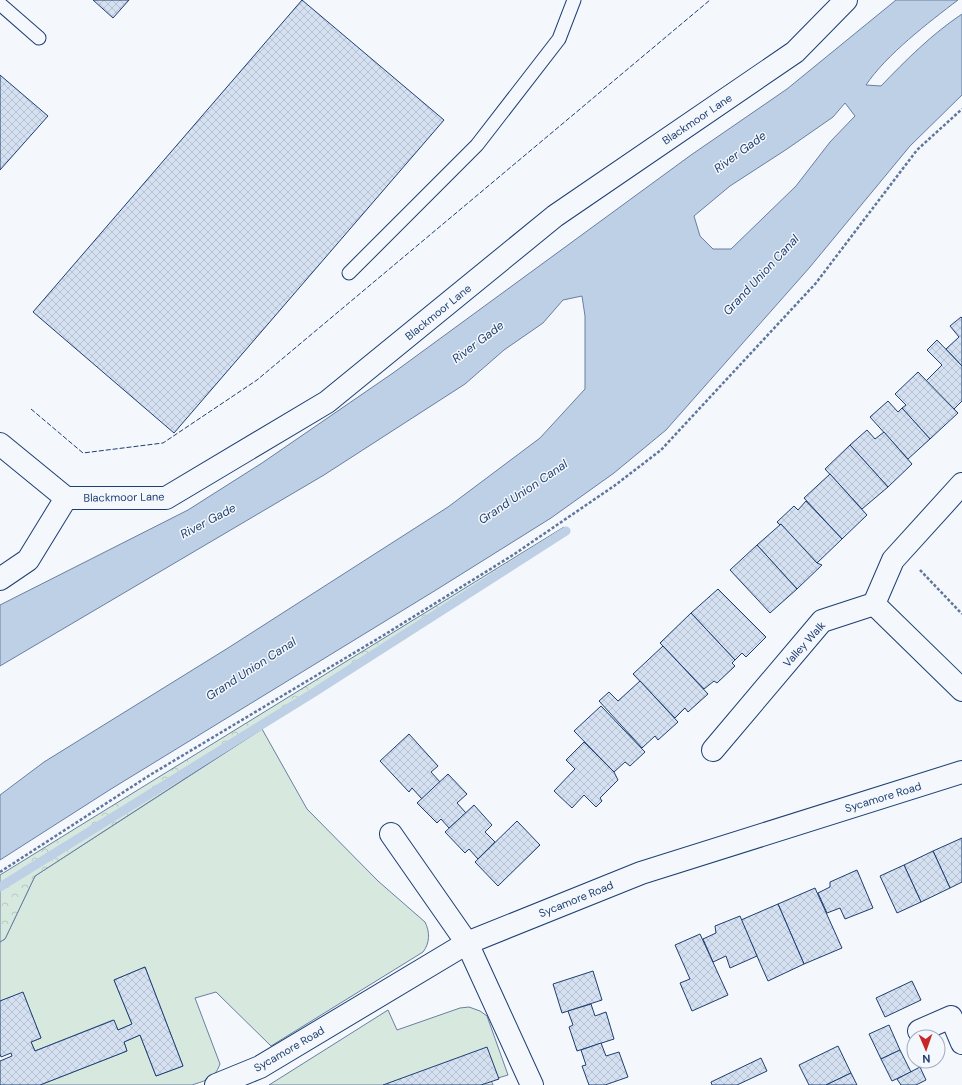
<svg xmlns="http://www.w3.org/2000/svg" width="962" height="1085" viewBox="0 0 962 1085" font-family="'DM Sans',sans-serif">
<defs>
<pattern id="forest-crowns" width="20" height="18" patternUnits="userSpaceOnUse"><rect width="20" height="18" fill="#d7e8df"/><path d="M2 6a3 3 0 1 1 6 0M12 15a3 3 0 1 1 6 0" fill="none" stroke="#b8c8c3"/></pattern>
<pattern id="building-cross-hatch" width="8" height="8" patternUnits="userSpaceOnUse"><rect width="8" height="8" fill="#d5e0f0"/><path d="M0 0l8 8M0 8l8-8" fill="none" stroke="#b6c1d1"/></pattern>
</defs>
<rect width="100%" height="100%" fill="#f4f7fb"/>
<g fill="#d7e8df" stroke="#687fa3">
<path d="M262 729 307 809 378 881 425 922C430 932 430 943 423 952L271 1046 216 992 195 998 220 1064C214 1080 206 1080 192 1085H40L127 1051 124 1042 140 1035 156 1076 183 1066 145 967 114 980 132 1024 118 1030 113 1020 35 1051 31 1042 41 1038 23 993 0 1001V942L5 939 35 876Z"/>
<path d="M469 1007 480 1011 487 1016 508 1075 491 1080 493 1085H269L388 1010 397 1030 460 1008Z"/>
</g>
<path fill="url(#forest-crowns)" stroke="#687fa3" d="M564 527 566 531 35 876 5 939 0 942V875Z"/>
<path fill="#bed0e5" stroke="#687fa3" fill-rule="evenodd" d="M896 0H958C929 22 886 55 866 85L881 86C906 60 932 34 962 14V95L910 146 810 267 666 430 614 473 551 518 436 590 111 789 0 860V795L44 762 228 648 448 507 540 438 585 389V316L582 296 563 300 543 323 504 350 465 384 324 475 0 666V605L188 510 262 463 393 373 691 155 787 89ZM845 103 855 116 830 142 796 186 731 249H713L700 236 694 216 730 186 787 149 833 117Z"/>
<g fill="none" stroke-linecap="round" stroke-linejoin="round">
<path stroke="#bed0e5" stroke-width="9" d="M0 887 313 693 566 531"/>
</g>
<g fill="url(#building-cross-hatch)" stroke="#1d3f73">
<path d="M93 0H129L113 18Z"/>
<path d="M302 0 444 120 174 433 33 312Z"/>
<path d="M0 75 48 116 0 170Z"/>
<path d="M961 317 962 318V366L946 349 959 337 950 326Z"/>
<path d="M937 340 962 366V401L954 409 926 381 942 365 927 350Z"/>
<path d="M918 372 958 413 930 439 902 408 906 405 895 394Z"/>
<path d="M888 401 898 412 902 408 930 439 908 459 870 417Z"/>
<path d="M867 430 875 439 884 432 912 464 888 487 850 445Z"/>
<path d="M850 445 888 487 862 509 825 469Z"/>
<path d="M830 474 867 515 842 539 804 498Z"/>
<path d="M806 501 842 539 817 563 777 522 794 506 798 510Z"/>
<path d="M781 524 817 563 822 565 797 589 757 545Z"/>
<path d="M757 545 797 589 770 613 730 570Z"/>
<path d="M718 589 766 637 746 657 742 653 735 660 691 613Z"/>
<path d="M691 613 735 660 732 663 735 666 717 683 714 681 704 689 660 643Z"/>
<path d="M663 646 708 694 688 712 685 708 675 718 633 674Z"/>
<path d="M640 681 678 722 658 740 655 736 642 748 599 701 609 692 618 701Z"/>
<path d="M601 706 645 752 630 766 625 762 614 772 574 731Z"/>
<path d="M409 734 438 766 431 772 440 782 422 799 412 788 409 792 380 761Z"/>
<path d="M584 742 614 772 618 780 600 798 602 801 596 807 584 795 572 808 554 791 575 769 566 760Z"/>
<path d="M448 774 467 794 457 803 466 813 449 828 441 819 437 823 417 803Z"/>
<path d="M474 805 492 825 485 832 495 842 478 859 469 849 465 853 445 832Z"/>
<path d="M517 821 540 845 498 886 475 862Z"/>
<path d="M962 838V882L950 888 933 851Z"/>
<path d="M933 851 950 888 921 902 904 865Z"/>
<path d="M904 865 921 902 897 913 880 876Z"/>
<path d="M857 870 873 908 845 919 840 908 827 913 818 893 830 887V882Z"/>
<path d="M815 888 842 948 804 964 778 904Z"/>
<path d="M778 904 804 964 768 981 741 920Z"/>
<path d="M740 916 757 956 730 968 726 956 713 962 703 939 716 933 715 926Z"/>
<path d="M700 934 728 995 692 1011 680 983 690 979 675 945Z"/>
<path d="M145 967 183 1066 156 1076 140 1035 124 1042 127 1051 40 1085H0V1061L12 1056 11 1053 1 1057 0 1054V1001L23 992 41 1038 31 1042 35 1051 114 1020 118 1030 132 1024 114 980Z"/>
<path d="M593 971 602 1000 562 1013 553 984Z"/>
<path d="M912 981 921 1000 885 1017 876 998Z"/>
<path d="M591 1004 595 1016 606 1012 614 1039 577 1051 569 1027 573 1025 568 1011Z"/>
<path d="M889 1025 900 1050 881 1059 869 1034Z"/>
<path d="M601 1043 606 1056 619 1052 628 1077 605 1085H589L582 1066 586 1065 581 1050Z"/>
<path d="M838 1046 851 1073 826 1085H809L799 1065Z"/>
<path d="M487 1047 499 1079 481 1085H383Z"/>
<path d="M900 1050 911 1072 892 1081 881 1059Z"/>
<path d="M761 1058 767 1071 737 1085H712L711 1082Z"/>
<path d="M920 1067 926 1080 916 1085H901L897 1079Z"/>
<path d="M851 1073 857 1085H826Z"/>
</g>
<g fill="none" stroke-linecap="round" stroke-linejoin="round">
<g stroke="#1d3f73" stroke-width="15">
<g id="lane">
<path d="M0 4 39 38"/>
<path d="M349 273 477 145 559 39 574 0"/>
</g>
</g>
<g stroke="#1d3f73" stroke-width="24">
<g id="street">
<path d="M0 444 66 498H166L327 402 555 216 795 52 846 0"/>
<path d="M0 579 28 560 66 498"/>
<path d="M874 604 962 690"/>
<path d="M713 750 822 621 874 604 893 560 962 484"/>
<path d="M391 834 467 943 532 1085"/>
<path d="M919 1031 951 1017 962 1043"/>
<path d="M216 1085 260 1067 467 943 641 873 962 772"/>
</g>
</g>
<g stroke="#5e769c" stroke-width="2.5" stroke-dasharray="3 2" stroke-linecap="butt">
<path d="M920 570 962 614"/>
<path d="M0 872 150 775 384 635 513 555 614 486 661 450 816 283 917 150 962 109"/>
</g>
<use href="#lane" stroke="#f4f7fb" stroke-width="13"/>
<use href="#street" stroke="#f4f7fb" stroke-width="22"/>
<path stroke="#1d3f73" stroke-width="1" stroke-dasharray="5 2" stroke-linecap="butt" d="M31 409 83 453 163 443 257 380 710 0"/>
</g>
<g text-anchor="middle" stroke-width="3" stroke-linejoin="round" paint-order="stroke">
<g font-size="11" fill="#1d3f73" stroke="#f4f7fb">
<text transform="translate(697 119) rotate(-34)" y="4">Blackmoor Lane</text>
<text transform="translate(438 312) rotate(-39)" y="4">Blackmoor Lane</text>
<text transform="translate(124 497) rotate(-1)" y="4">Blackmoor Lane</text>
<text transform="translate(804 644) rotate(-48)" y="4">Valley Walk</text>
<text transform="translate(883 797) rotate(-17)" y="4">Sycamore Road</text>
<text transform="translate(576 899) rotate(-22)" y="4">Sycamore Road</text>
<text transform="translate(289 1049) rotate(-30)" y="4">Sycamore Road</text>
</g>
<g font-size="12" font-style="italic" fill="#1d3f73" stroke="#f4f7fb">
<text transform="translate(740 152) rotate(-36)" y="4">River Gade</text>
<text transform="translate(761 275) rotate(-47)" y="4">Grand Union Canal</text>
<text transform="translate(478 342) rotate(-37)" y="4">River Gade</text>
<text transform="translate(523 492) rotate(-34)" y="4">Grand Union Canal</text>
<text transform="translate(208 521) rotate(-28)" y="4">River Gade</text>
<text transform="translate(251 669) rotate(-33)" y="4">Grand Union Canal</text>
</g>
</g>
<g transform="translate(926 1049) rotate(178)"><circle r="19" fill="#f4f7fb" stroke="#9eadc5"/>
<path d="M0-3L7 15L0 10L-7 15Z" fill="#c62828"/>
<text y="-6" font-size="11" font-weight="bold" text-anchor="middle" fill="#1d3f73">N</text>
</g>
</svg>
